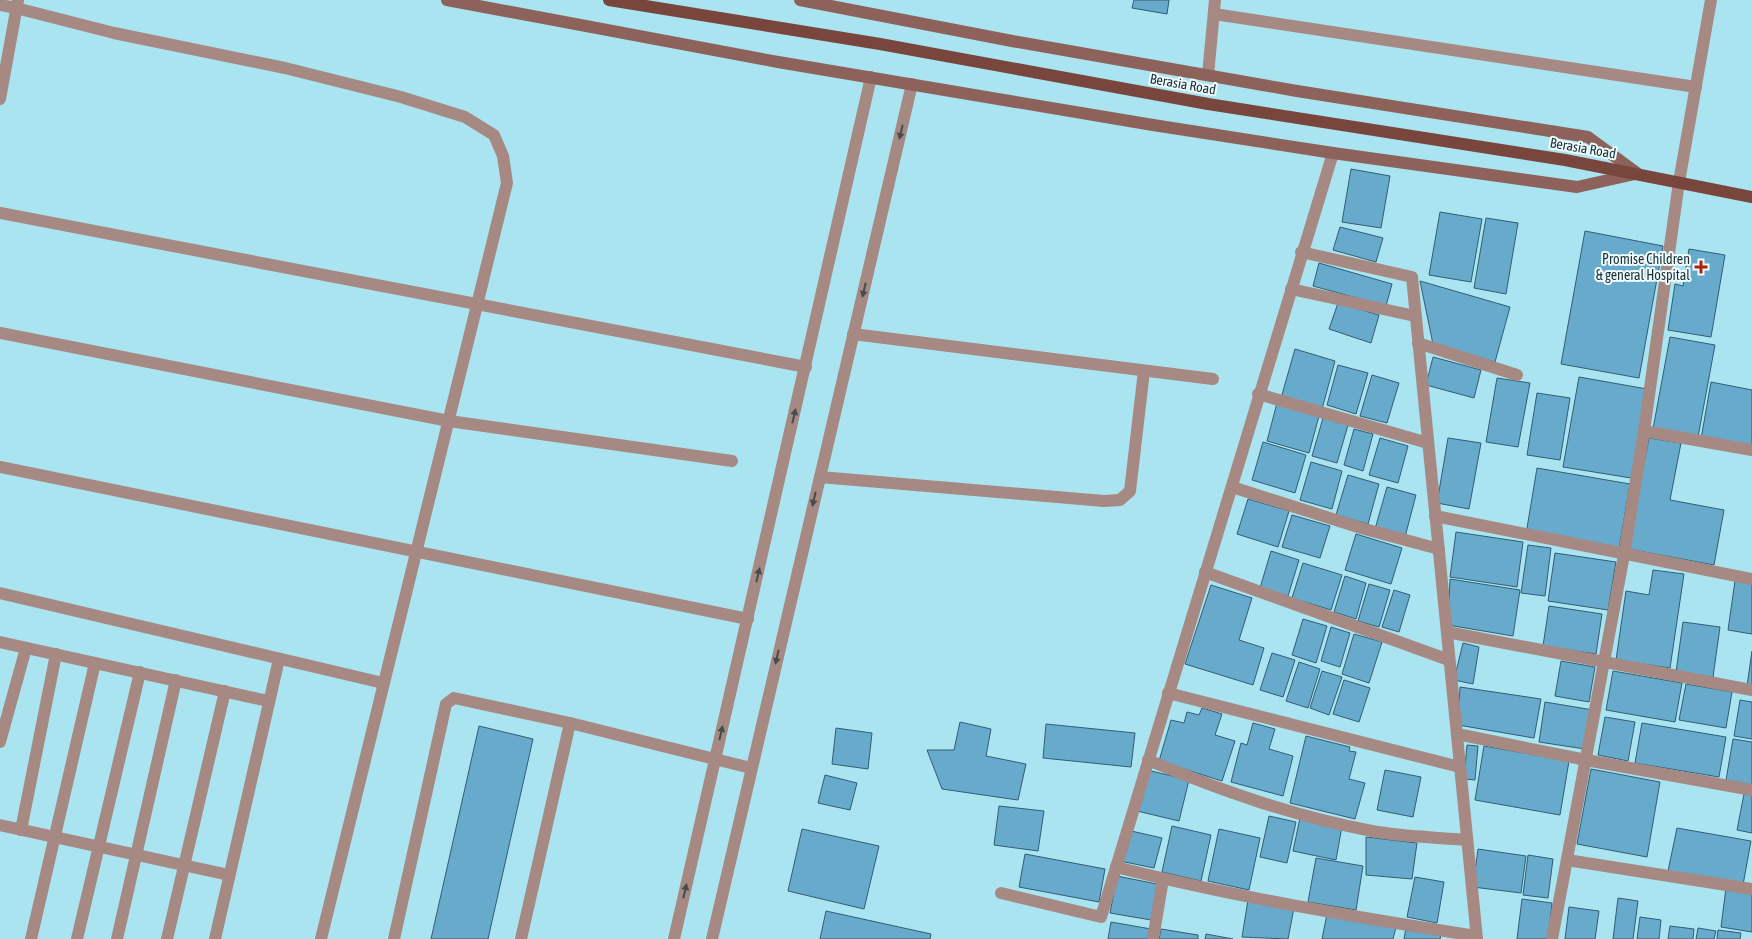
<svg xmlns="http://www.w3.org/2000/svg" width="1752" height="939" viewBox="0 0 1752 939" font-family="'Asap Condensed',sans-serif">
<rect width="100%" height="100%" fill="#a9e4f0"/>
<g fill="#68aacc" stroke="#305e74">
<path d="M1134 0H1169L1167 14 1132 8Z"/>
<path d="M1351 169 1390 176 1381 228 1342 222Z"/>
<path d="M1440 212 1482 219 1471 282 1429 275Z"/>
<path d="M1486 218 1518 223 1506 294 1474 288Z"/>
<path d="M1340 227 1383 238 1376 262 1333 250Z"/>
<path d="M1585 231 1663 246 1639 378 1561 364Z"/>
<path d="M1689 249 1725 255 1711 337 1668 330 1675 284 1683 286Z"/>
<path d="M1319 263 1392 284 1386 306 1313 286Z"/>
<path d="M1420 281 1510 307 1495 362 1433 344Z"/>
<path d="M1338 303 1379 315 1371 343 1329 329Z"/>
<path d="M1670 337 1715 345 1698 437 1653 429Z"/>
<path d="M1295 349 1335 361 1322 409 1281 398Z"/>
<path d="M1433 357 1481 370 1474 398 1426 385Z"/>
<path d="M1338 365 1368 373 1356 414 1327 405Z"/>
<path d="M1372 375 1399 383 1387 423 1360 416Z"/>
<path d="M1579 377 1647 389 1631 478 1563 467Z"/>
<path d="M1497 378 1530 383 1518 447 1486 442Z"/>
<path d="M1711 382 1752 390V448L1701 439Z"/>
<path d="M1537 393 1570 398 1560 460 1527 455Z"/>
<path d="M1277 403 1319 416 1309 453 1267 441Z"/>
<path d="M1323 418 1348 425 1337 463 1312 456Z"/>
<path d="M1354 429 1373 434 1363 471 1344 465Z"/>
<path d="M1380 438 1408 446 1398 483 1369 475Z"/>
<path d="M1448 438 1481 443 1469 509 1437 503Z"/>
<path d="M1649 438 1681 443 1670 500 1724 510 1714 565 1628 549Z"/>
<path d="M1263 442 1306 455 1295 493 1252 480Z"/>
<path d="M1311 462 1342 471 1332 509 1300 500Z"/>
<path d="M1537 468 1630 484 1619 549 1526 534Z"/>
<path d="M1348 475 1379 484 1368 524 1336 515Z"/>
<path d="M1387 487 1416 495 1405 537 1375 529Z"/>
<path d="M1248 499 1289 511 1278 547 1237 534Z"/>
<path d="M1292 515 1330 526 1320 558 1282 547Z"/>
<path d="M1456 532 1523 542 1517 587 1450 577Z"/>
<path d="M1356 534 1402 548 1391 584 1345 570Z"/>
<path d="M1528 545 1551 548 1545 596 1521 593Z"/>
<path d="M1271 551 1299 560 1288 596 1260 588Z"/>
<path d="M1555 553 1616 562 1608 610 1548 601Z"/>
<path d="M1303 563 1342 575 1331 610 1292 598Z"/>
<path d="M1653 570 1684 574 1670 668 1616 660 1626 591 1649 595Z"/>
<path d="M1345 576 1366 583 1356 619 1334 612Z"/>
<path d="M1450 579 1520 590 1513 636 1448 625Z"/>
<path d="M1735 581 1752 584V634L1728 630Z"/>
<path d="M1369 584 1390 590 1379 627 1358 621Z"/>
<path d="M1211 585 1252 598 1239 640 1264 648 1253 685 1185 664Z"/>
<path d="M1394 590 1410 595 1399 632 1382 627Z"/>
<path d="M1549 606 1602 614 1596 654 1543 646Z"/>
<path d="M1303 619 1327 626 1316 663 1292 655Z"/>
<path d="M1683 622 1720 627 1713 677 1676 672Z"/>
<path d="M1331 627 1350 633 1340 667 1321 661Z"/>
<path d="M1354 634 1382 642 1369 683 1342 674Z"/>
<path d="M1463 643 1479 647 1473 684 1454 680Z"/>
<path d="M1752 651V687L1747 686Z"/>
<path d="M1272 653 1295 660 1283 697 1260 690Z"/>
<path d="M1561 661 1595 667 1589 702 1555 696Z"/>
<path d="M1299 662 1320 669 1308 708 1286 701Z"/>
<path d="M1322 671 1342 677 1329 715 1310 708Z"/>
<path d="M1613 671 1682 683 1675 722 1606 710Z"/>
<path d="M1344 680 1370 688 1359 722 1333 714Z"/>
<path d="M1686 684 1732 692 1726 728 1679 720Z"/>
<path d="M1460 687 1541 699 1534 738 1458 725Z"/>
<path d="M1740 700 1752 702V739L1734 736Z"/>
<path d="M1545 702 1593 710 1585 749 1539 742Z"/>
<path d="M1202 708 1222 714 1215 735 1235 741 1222 781 1159 761 1171 720 1184 723 1187 712 1199 715Z"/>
<path d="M1605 717 1635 722 1628 761 1598 755Z"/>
<path d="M960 722 991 729 986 756 1026 764 1018 800 942 789 927 750H954Z"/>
<path d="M1253 723 1275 729 1269 749 1293 756 1283 796 1231 782 1241 743 1247 745Z"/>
<path d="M1642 723 1726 737 1719 777 1635 763Z"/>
<path d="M1046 724 1135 733 1131 767 1043 758Z"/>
<path d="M479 726 533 739 488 939H431Z"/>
<path d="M836 728 872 733 868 769 832 764Z"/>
<path d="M1306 736 1350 747 1349 751 1356 752 1349 779 1365 783 1355 819 1290 803Z"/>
<path d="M1733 739 1752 742V785L1726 780Z"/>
<path d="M1467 745 1478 746 1475 780 1464 779Z"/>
<path d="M1484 746 1569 761 1560 815 1475 800Z"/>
<path d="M1591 769 1660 782 1647 857 1577 844Z"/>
<path d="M1147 770 1189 780 1179 821 1137 811Z"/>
<path d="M1385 770 1421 777 1413 817 1377 810Z"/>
<path d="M825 775 857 783 850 810 818 803Z"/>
<path d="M1744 794 1752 795V833L1737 830Z"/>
<path d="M999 806 1044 811 1038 851 994 845Z"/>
<path d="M1269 816 1296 822 1287 863 1260 857Z"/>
<path d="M1300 818 1342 826 1336 860 1293 851Z"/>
<path d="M1172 826 1211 835 1201 881 1162 872Z"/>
<path d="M1677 828 1751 841 1743 885 1668 871Z"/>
<path d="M802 829 879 846 864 909 788 891Z"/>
<path d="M1219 829 1260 838 1249 890 1208 881Z"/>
<path d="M1127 830 1162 838 1154 868 1120 861Z"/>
<path d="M1366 837 1417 843 1412 879 1366 875Z"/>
<path d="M1478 849 1526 856 1521 893 1473 887Z"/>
<path d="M1025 854 1105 869 1099 902 1019 887Z"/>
<path d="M1528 855 1553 859 1548 898 1523 895Z"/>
<path d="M1316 858 1363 866 1356 910 1308 902Z"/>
<path d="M1117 876 1157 884 1151 920 1110 913Z"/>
<path d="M1415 877 1444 882 1437 923 1407 917Z"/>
<path d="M1726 888 1752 891V932L1721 927Z"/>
<path d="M1618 898 1638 901 1633 939H1613Z"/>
<path d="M1522 899 1552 903 1548 939H1517Z"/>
<path d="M1248 900 1294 908 1288 939 1242 937Z"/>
<path d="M1569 907 1599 911 1595 939H1565Z"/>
<path d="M826 911 931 934 930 939H820Z"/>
<path d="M1327 914 1396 927 1393 939H1322Z"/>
<path d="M1640 917 1661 920 1659 939H1637Z"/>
<path d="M1111 922 1151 929 1149 939H1108Z"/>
<path d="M1670 926 1694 929 1693 939H1668Z"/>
<path d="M1406 928 1441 935 1440 939H1404Z"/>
<path d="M1698 928 1716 931 1714 939H1696Z"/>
<path d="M1161 929 1198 935V939H1159Z"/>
<path d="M1718 930 1741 933 1740 939H1717Z"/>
<path d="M1206 934 1233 939H1205Z"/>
</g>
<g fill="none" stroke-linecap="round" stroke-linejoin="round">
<g stroke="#a68982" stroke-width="12">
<path d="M16 8 114 33 285 68 401 97 465 117 494 135 503 156 507 183 321 939"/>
<path d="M0 213 806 367"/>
<path d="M0 333 449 421 732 461"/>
<path d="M853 334 1213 379"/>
<path d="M0 467 748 619"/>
<path d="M820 477 1104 501 1120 500 1130 491 1144 371"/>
<path d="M0 593 383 683"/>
<path d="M0 642 268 701"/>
<path d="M0 742 26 648"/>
<path d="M0 825 229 875"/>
<path d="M21 830 56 654"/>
<path d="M31 939 95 663"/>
<path d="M77 939 140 672"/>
<path d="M117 939 176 680"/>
<path d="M167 939 225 691"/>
<path d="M215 939 279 659"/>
<path d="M394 939 446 704 454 698 570 723 751 768"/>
<path d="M521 939 570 723"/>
<path d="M674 939 871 77"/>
<path d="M712 939 912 84"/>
</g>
<g stroke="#a68982" stroke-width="12">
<path d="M0 5 16 8"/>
<path d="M1214 14 1696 87"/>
<path d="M1208 75 1215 0"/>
<path d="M0 99 18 0"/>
<path d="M1301 252 1412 277 1477 939"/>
<path d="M1291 289 1415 316"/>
<path d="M1418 343 1517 375"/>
<path d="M1258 394 1428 443"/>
<path d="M1644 431 1752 450"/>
<path d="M1232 487 1361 528 1439 549"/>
<path d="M1435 516 1752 579"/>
<path d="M1205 572 1449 660"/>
<path d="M1447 632 1752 690"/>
<path d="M1168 693 1460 767"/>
<path d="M1457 734 1586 760 1752 790"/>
<path d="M1148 760C1222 791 1293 816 1372 831 1403 837 1436 837 1467 840"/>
<path d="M1567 860 1752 889"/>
<path d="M1116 867C1234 897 1356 917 1476 936"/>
<path d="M1001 893 1101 917 1333 153"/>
<path d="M1153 939 1163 879"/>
<path d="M1552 939 1624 555 1644 431 1679 182 1711 0"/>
</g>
<g stroke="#8c625a" stroke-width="12">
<path d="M447 0 778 62 1153 125 1333 153 1577 187 1635 174"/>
<path d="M800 0 1012 41 1297 91 1588 137 1637 173"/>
</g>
<path stroke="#79463d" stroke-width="12" d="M609 0 880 44 1208 104 1565 160 1752 197"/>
</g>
<defs><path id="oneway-solid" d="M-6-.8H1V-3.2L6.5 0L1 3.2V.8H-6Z" transform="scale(1.25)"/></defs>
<g fill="#444c4d">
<use href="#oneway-solid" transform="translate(901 132) rotate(103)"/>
<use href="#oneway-solid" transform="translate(864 290) rotate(103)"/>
<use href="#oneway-solid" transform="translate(794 416) rotate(-77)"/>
<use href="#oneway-solid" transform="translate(814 499) rotate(103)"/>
<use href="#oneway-solid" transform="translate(758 575) rotate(-77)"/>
<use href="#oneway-solid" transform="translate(777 657) rotate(103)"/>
<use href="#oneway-solid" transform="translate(721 733) rotate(-77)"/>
<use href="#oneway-solid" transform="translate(685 891) rotate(-77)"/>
</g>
<path fill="#b0220b" stroke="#f0fcfe" stroke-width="2" d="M1698.5 259.5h5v5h5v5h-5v5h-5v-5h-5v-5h5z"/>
<g text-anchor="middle" stroke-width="4" stroke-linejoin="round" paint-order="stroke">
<g font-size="14" fill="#1a3236" stroke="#f0fcfe">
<text transform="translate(1183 84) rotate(10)" y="5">Berasia Road</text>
<text transform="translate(1583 148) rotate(10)" y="5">Berasia Road</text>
</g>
<g font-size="14" fill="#1a3236" stroke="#f0fcfe" text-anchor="end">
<text x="1690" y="264">Promise Children<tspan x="1690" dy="16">&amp; general Hospital</tspan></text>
</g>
</g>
</svg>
